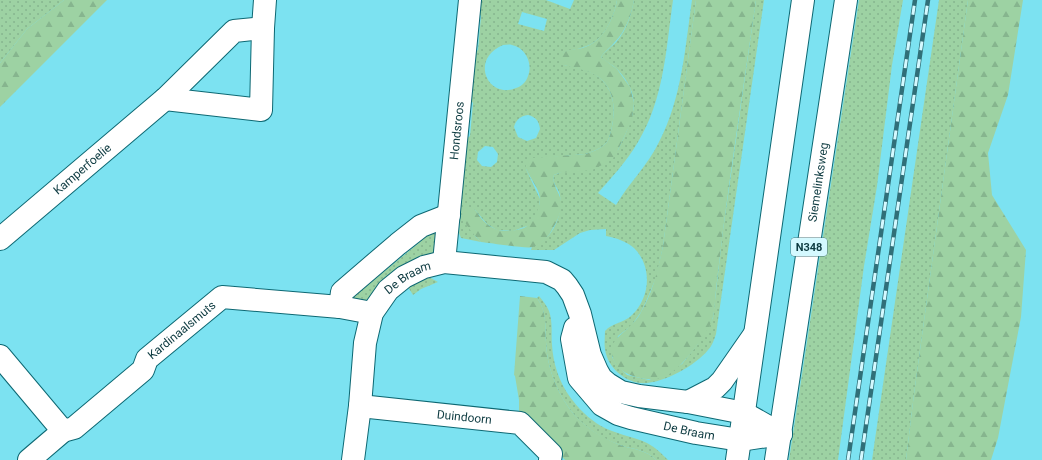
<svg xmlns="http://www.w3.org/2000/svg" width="1042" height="460" viewBox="0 0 1042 460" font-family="Roboto,sans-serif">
<defs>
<pattern id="green-dots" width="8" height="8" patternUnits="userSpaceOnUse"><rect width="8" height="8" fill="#9dd2a3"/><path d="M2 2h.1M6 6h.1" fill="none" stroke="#86b58e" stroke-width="1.8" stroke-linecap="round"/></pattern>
<pattern id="forest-firs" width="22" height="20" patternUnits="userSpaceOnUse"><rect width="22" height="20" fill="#9dd2a3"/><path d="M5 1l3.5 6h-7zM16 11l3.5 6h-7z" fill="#86b58e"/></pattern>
</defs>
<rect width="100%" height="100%" fill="#7ce2f1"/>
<g fill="url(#green-dots)" fill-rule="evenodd">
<path d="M0 0H64L27 29 0 63Z"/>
<path d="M477 0H546L570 9 574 0H617C614 18 603 42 584 47 577 50 569 49 563 53L564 65C578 68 593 70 603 81 616 95 615 114 611 131 610 134 609 140 606 143 602 148 592 152 585 154L533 159 526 169 540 199 539 210 530 225 513 231 497 230 487 224 475 210 471 208 475 236 481 242 461 238 459 233 460 221 455 220 463 142 470 136 473 103 467 96 471 55 478 50 481 16 476 9ZM522 12 547 19 544 31 518 24ZM503 45C506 45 509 44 512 45 526 48 533 64 528 76 526 82 522 86 516 88 488 100 469 59 503 45ZM528 115C536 117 539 121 540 129L536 138 527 141 518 137 514 127C516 120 520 116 528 115ZM485 146 493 147 498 154 497 162 491 167 482 166 477 160 478 152Z"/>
<path d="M634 0H673C666 49 664 99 638 142 627 161 612 177 598 193L616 205C629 183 648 165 659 142 682 98 685 48 692 0H696L663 246 657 275 648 297 641 312 631 326 618 336 612 357 616 364 627 375 649 380 682 364 697 345 713 318 723 230 756 0H764L716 334C714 340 712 346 708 350 695 366 661 385 640 383 623 381 607 366 605 349 604 343 605 337 605 331 612 323 624 323 632 315 650 298 653 267 634 248 626 241 616 238 606 236V229L590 230 580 233 554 250H531L532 247C552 240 563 216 560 196 559 188 551 183 554 175L618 150C632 119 645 100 618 70 613 65 606 62 601 57 605 51 612 47 617 41 627 29 631 15 634 0Z"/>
<path d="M859 0H903L892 65 877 186 864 266 838 460H789Z"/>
<path d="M939 0H968L914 394 906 460H872Z"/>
<path d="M436 231 439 235 438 247 432 256 366 300 359 301 347 300 357 294 421 241 424 233Z"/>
<path d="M429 277 438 282 421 289 413 295 408 287Z"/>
<path d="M539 296C543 301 547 306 549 311 553 322 551 334 552 345 553 363 559 382 570 397 578 408 589 419 601 426 615 434 632 436 647 443 655 447 662 454 668 460H656C648 450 631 449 620 445 600 438 581 425 569 408 555 388 547 366 546 342 545 325 547 312 537 298Z"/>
</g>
<g fill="url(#forest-firs)">
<path d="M64 0H107L0 107V63L27 29Z"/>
<path d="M617 0H634C631 16 626 31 614 43 610 48 604 52 601 57L617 69 630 87 634 103 632 120 618 150 614 157 604 164 592 170 559 173 554 175C551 183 560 193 561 201 562 211 558 220 553 228 549 236 543 244 533 247 526 249 491 243 481 242 475 236 456 216 464 209 466 208 468 207 470 207 475 208 478 214 481 218 490 229 502 233 516 230 524 229 529 226 533 219 547 195 537 191 526 169 525 163 528 160 533 158L585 154C592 152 602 148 606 143 609 140 610 134 611 131 615 114 616 95 603 81 592 70 578 69 564 65 560 61 558 55 564 52 570 48 579 50 585 47 603 41 614 18 617 0Z"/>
<path d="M696 0H756C745 77 733 153 723 230 721 250 718 270 716 290 715 299 715 308 713 317 709 333 680 371 664 377 646 384 609 374 612 349 613 338 624 333 630 326 634 322 639 317 641 312 653 292 658 269 663 246Z"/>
<path d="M968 0H1023L1008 95 988 153 992 195 1026 250 1021 317 998 438 991 460H906L914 394Z"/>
<path d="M520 296 537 298C547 312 545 325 546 342 547 366 555 388 569 408 581 425 600 437 620 445 631 449 648 450 656 460H565L519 411V400L515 376 514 375Z"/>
</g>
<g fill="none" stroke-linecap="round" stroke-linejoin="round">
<g stroke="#0d6873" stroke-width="24">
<g id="minor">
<path d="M165 99 261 110 263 28 265 0"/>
<path id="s1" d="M0 239 165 99 234 31 263 28"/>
<path id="s2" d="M444 262 470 0"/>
<path d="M340 307 342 292 398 244 421 226 449 215"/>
<path id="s3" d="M575 328 572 339 579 378 602 405 618 414 631 418 696 433 740 440 781 434"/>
<path d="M0 356 63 431"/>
<path d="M688 402 715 388 722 381 754 335"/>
<path id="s4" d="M360 406 520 423 551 454 550 460"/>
<path id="s5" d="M29 460 63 431 74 428 143 370 147 359 222 297 340 307 372 313"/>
<path id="s6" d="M353 460 360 406 365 343 372 313 388 290 404 277 424 267 444 262 546 272 562 280 567 286 573 295 580 314 590 355 597 371 601 378 608 384 621 392 639 396 688 402 744 413 781 434"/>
</g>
</g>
<g stroke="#0d6873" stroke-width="24">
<g id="major">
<path d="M737 460 803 0"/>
<path id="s7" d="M776 460 846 0"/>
</g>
</g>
<use href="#minor" stroke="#fff" stroke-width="22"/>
<use href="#major" stroke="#fff" stroke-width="22"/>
<g stroke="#306f78" stroke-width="4.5">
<g id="rail">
<path d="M848 460 915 0"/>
<path d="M861 460 928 0"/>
</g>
</g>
<use href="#rail" stroke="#d4f9ff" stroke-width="3" stroke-dasharray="9" stroke-linecap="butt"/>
</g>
<g text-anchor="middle" stroke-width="4" stroke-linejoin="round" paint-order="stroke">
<rect fill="#d4f9ff" stroke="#49747a" stroke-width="1" x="791" y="238" width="36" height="18" rx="3"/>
<g font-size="11" font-weight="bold" fill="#0e3b41">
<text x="809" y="251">N348</text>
</g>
<g font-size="12" fill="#0e3b41" stroke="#d4f9ff">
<text dy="4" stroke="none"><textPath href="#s2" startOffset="132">Hondsroos</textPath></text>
<text dy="4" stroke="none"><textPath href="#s1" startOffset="108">Kamperfoelie</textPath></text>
<text dy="4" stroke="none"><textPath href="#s7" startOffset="281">Siemelinksweg</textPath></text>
<text dy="4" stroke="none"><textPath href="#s6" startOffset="200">De Braam</textPath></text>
<text dy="4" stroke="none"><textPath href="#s5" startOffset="203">Kardinaalsmuts</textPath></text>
<text dy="4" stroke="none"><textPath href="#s4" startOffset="105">Duindoorn</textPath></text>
<text dy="4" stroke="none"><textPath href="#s3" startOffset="178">De Braam</textPath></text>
</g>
</g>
</svg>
